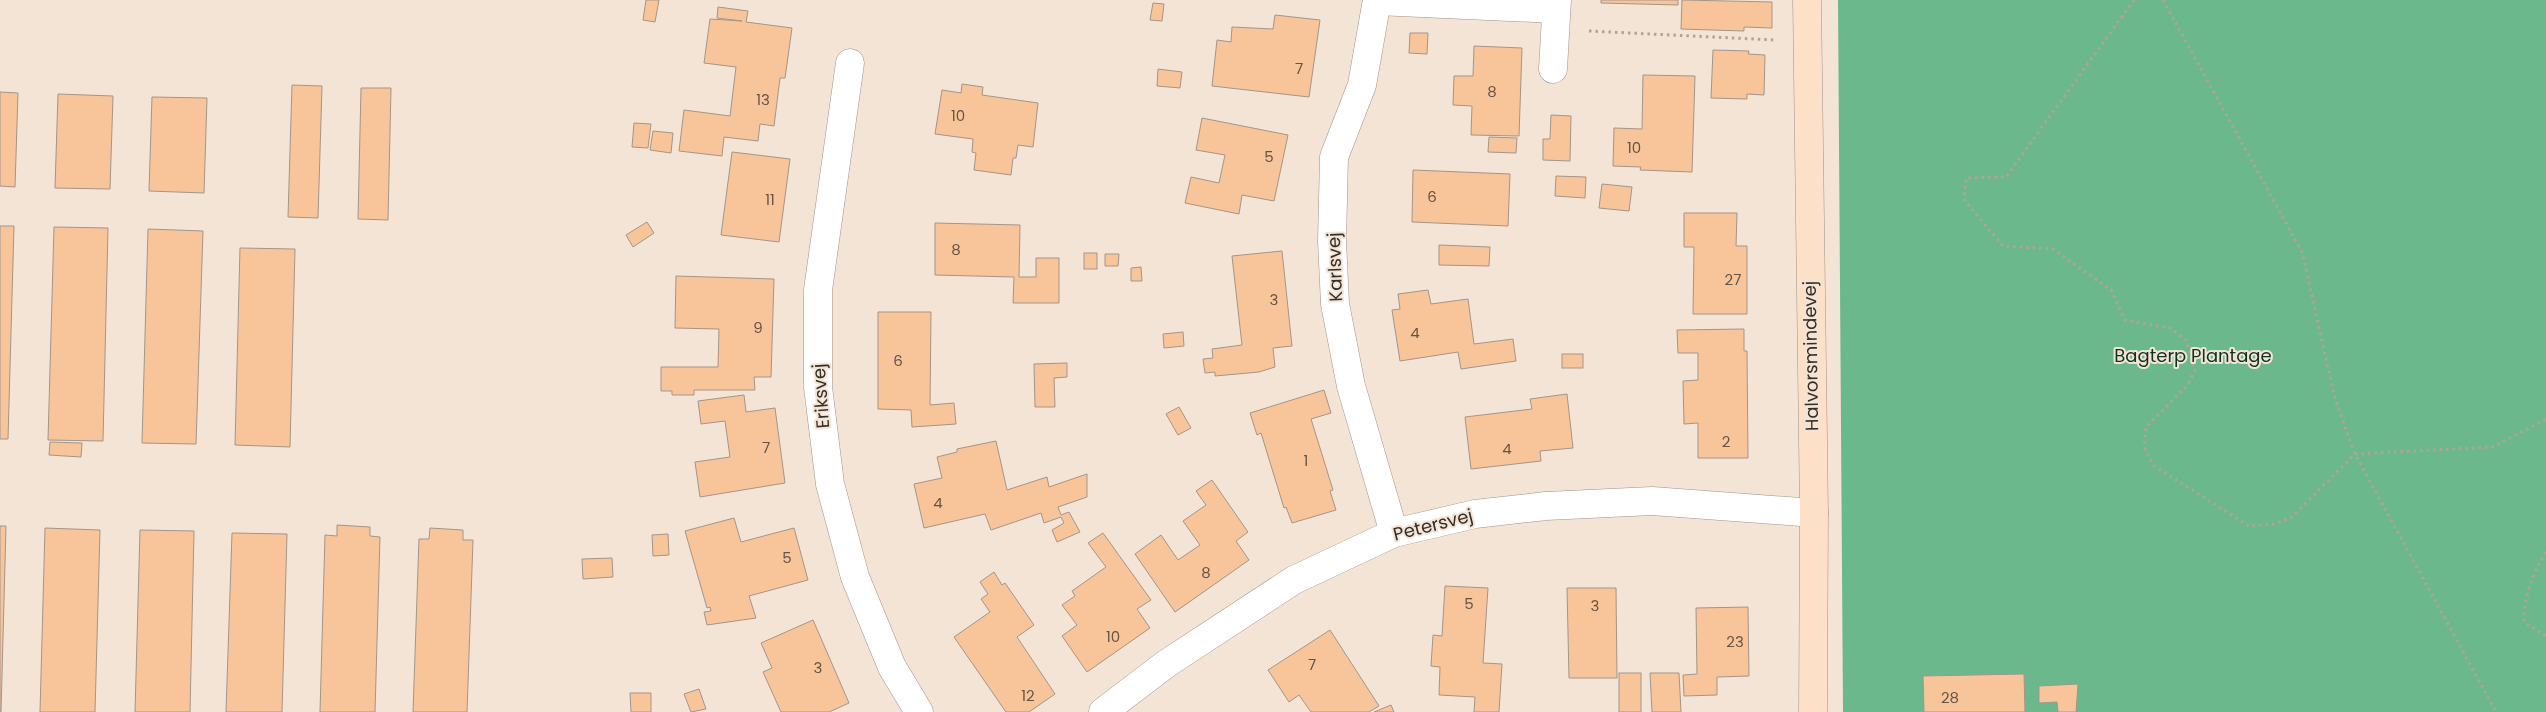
<svg xmlns="http://www.w3.org/2000/svg" width="2546" height="712" viewBox="0 0 2546 712" font-family="Poppins,sans-serif">
<rect width="100%" height="100%" fill="#f3e4d6"/>
<path fill="#6bb88d" d="M1838 0H2546V712H1843Z"/>
<g fill="#f8c59b" stroke="#a49589">
<path d="M646 0H659L655 22 643 20Z"/>
<path d="M1601 0H1678V5L1601 3Z"/>
<path d="M1682 0 1772 2V28L1744 27V31L1681 29Z"/>
<path d="M1153 3 1164 4 1162 21 1150 20Z"/>
<path d="M718 7 748 11 746 22 792 28 785 78H780L774 126 760 124 758 141 724 137 722 156 679 151 684 110 730 116 736 67 704 63 710 19 742 21 717 18Z"/>
<path d="M1275 15 1320 20 1309 97 1212 86 1217 40 1231 42 1232 27 1273 29Z"/>
<path d="M1410 33H1428L1427 54 1409 53Z"/>
<path d="M1474 46 1522 48 1519 136 1471 135 1472 106 1453 105 1454 76H1473Z"/>
<path d="M1713 50 1749 51 1748 54 1765 55 1764 95 1747 94V99L1711 98Z"/>
<path d="M1158 69 1182 72 1180 88 1157 86Z"/>
<path d="M1643 75 1695 76 1692 172 1640 170 1641 167 1613 166 1614 128 1642 129Z"/>
<path d="M962 84 983 87 982 95 1038 103 1033 147 1018 145 1016 158H1013L1011 175 974 170 976 153 972 152 973 139 935 134 942 90 961 93Z"/>
<path d="M292 85 322 86 318 218 288 217Z"/>
<path d="M361 88H391L388 220 358 219Z"/>
<path d="M0 92 18 93 15 187 0 186Z"/>
<path d="M58 94 113 96 110 189 55 188Z"/>
<path d="M152 97 207 98 204 193 149 191Z"/>
<path d="M1551 115 1571 116 1570 161 1543 160V139H1550Z"/>
<path d="M1202 118 1288 135 1274 201 1242 195 1239 214 1185 203 1191 177 1219 183 1225 155 1196 150Z"/>
<path d="M634 123 651 124 648 148 632 147Z"/>
<path d="M653 131 673 133 671 153 650 150Z"/>
<path d="M1489 137 1517 138 1516 153 1488 152Z"/>
<path d="M732 152 790 159 779 242 721 235Z"/>
<path d="M1413 170 1510 174 1508 226 1412 222Z"/>
<path d="M1556 176 1586 177 1585 198 1555 196Z"/>
<path d="M1602 184 1632 187 1629 211 1599 208Z"/>
<path d="M1684 213H1737L1736 246H1747V314H1693L1694 247H1684Z"/>
<path d="M647 222 654 233 633 247 626 235Z"/>
<path d="M935 223 1020 225 1019 277H1036V258H1059V303H1013L1014 277 935 275Z"/>
<path d="M0 226H14L8 439H0Z"/>
<path d="M54 227 108 228 103 441 48 440Z"/>
<path d="M148 229 203 231 196 444 142 443Z"/>
<path d="M1439 245 1490 247 1489 266 1439 265Z"/>
<path d="M240 248 295 249 290 447 235 445Z"/>
<path d="M1282 251 1292 346 1273 348 1275 367 1259 372 1215 376V372L1205 373 1203 359 1213 358 1212 349 1242 345 1232 256Z"/>
<rect x="1084" y="253" width="13" height="16"/>
<path d="M1105 254H1119L1118 266H1105Z"/>
<path d="M1141 267 1142 281H1131V268Z"/>
<path d="M676 276 774 279 771 377H754L755 390H694V395H672V391H661V367H718L719 329 675 328Z"/>
<path d="M1428 290 1431 304 1468 299 1474 344 1513 339 1516 361 1461 369 1458 352 1400 361 1392 310 1400 309 1398 294Z"/>
<path d="M878 312H931L930 405 954 403 956 424 912 427 911 410 878 409Z"/>
<path d="M1744 329V351H1747L1748 458H1698V423L1684 424 1683 381 1698 380V353H1678L1677 330Z"/>
<path d="M1183 332 1184 346 1164 348 1163 334Z"/>
<rect x="1562" y="354" width="21" height="14"/>
<path d="M1067 363V377L1054 378 1055 407H1035L1034 364Z"/>
<path d="M1324 390 1331 413 1311 419 1333 490 1330 491 1336 510 1292 523 1286 507 1284 508 1261 433 1257 435 1250 413Z"/>
<path d="M1567 394 1573 448 1540 451 1541 461 1471 469 1465 417 1532 409 1530 399Z"/>
<path d="M744 395 746 412 775 408 785 483 700 497 695 462 730 457 725 421 701 424 698 401Z"/>
<path d="M1179 407 1191 428 1178 435 1166 414Z"/>
<path d="M996 441 1007 490 1047 477 1049 487 1087 474V497L1058 507 1061 515 1069 512 1080 532 1057 542 1052 530 1064 523 1061 517 1044 523 1041 513 991 530 985 514 924 528 914 484 942 478 937 457 957 452V449Z"/>
<path d="M50 442 82 443 81 457 49 455Z"/>
<path d="M1212 480 1248 532 1236 541 1249 560 1175 612 1135 554 1161 535 1178 560 1200 545 1183 521 1206 505 1196 491Z"/>
<path d="M734 518 741 542 794 528 808 580 749 596 756 618 707 625 704 612 711 611 710 607 707 608 685 531Z"/>
<path d="M337 525 370 527V536L380 537 375 712H320L325 535 337 536Z"/>
<path d="M0 526H6L1 712H0Z"/>
<path d="M45 528 100 530 95 712H40Z"/>
<path d="M430 528 463 530V540H473L467 712H413L419 539H429Z"/>
<path d="M140 530 194 531 190 712H135Z"/>
<path d="M232 533 287 534 282 712H226Z"/>
<path d="M1103 533 1151 600 1137 609 1150 628 1087 672 1062 636 1077 625 1062 605 1075 596 1072 591 1106 567 1088 543Z"/>
<path d="M668 534 669 555 653 556 652 535Z"/>
<path d="M612 558 613 577 583 579 582 559Z"/>
<path d="M994 572 1002 585 1005 583 1034 625 1017 637 1055 694 1029 712H1006L954 637 990 612 981 599 988 594 980 582Z"/>
<path d="M1445 586 1488 588 1483 663 1502 664 1499 712H1474L1475 697 1439 695 1440 667 1431 666 1433 635 1442 636Z"/>
<path d="M1567 588H1616L1617 678H1569Z"/>
<path d="M1748 607 1749 676 1717 677V695L1684 696 1683 675 1697 674 1696 608Z"/>
<path d="M813 620 849 703 829 712H781L763 672 772 668 761 643Z"/>
<path d="M1330 630 1379 706 1369 712H1311L1299 695 1289 702 1268 670Z"/>
<rect x="1619" y="673" width="22" height="39"/>
<path d="M1650 673H1679L1681 712H1652Z"/>
<path d="M2024 674 2025 712H1924L1923 676Z"/>
<path d="M2078 684 2076 712H2058L2057 702 2039 703V686Z"/>
<path d="M699 689 706 709 691 712 684 694Z"/>
<path d="M630 693H651V712H631Z"/>
<path d="M1391 705 1394 712H1374Z"/>
</g>
<g fill="none" stroke-linecap="round" stroke-linejoin="round">
<g stroke="#a19286" stroke-width="29">
<g id="street">
<path d="M1377 0 1362 85 1334 157 1332 241 1335 304 1351 386 1394 533"/>
<path d="M1377 1 1556 9"/>
<path d="M850 63 818 290V387L830 484 855 577 892 667 919 712"/>
<path d="M1553 69 1557 0"/>
<path d="M1103 712 1166 664 1294 580 1394 533 1475 514 1546 506 1652 501 1814 513"/>
</g>
</g>
<g stroke="#a19286" stroke-width="29">
<path id="secondary" d="M1807 0 1814 513 1813 712"/>
</g>
<g stroke="#b0a499" stroke-width="3" stroke-dasharray="2.5 4" stroke-linecap="butt">
<path d="M2134 0 2006 177 1966 178 1964 200 2003 246 2053 249 2111 290 2125 320 2170 328 2186 340 2195 371 2186 387 2146 427 2144 447 2154 466 2249 526 2275 524 2292 517 2355 454 2493 447 2546 419"/>
<path d="M2163 0 2302 252 2335 399 2355 454 2496 712"/>
<path d="M1589 31 1775 40"/>
<path d="M2546 552C2532 574 2524 596 2524 622L2546 636"/>
</g>
<use href="#street" stroke="#fff" stroke-width="28"/>
<use href="#secondary" stroke="#fce0c7" stroke-width="28"/>
</g>
<g text-anchor="middle" stroke-width="4" stroke-linejoin="round" paint-order="stroke">
<g font-size="15" fill="#645445">
<text x="1299" y="74">7</text>
<text x="1492" y="97">8</text>
<text x="763" y="105">13</text>
<text x="958" y="121">10</text>
<text x="1634" y="153">10</text>
<text x="1269" y="162">5</text>
<text x="1432" y="202">6</text>
<text x="770" y="205">11</text>
<text x="956" y="255">8</text>
<text x="1733" y="285">27</text>
<text x="1274" y="305">3</text>
<text x="758" y="333">9</text>
<text x="1415" y="338">4</text>
<text x="898" y="366">6</text>
<text x="1726" y="447">2</text>
<text x="766" y="453">7</text>
<text x="1507" y="454">4</text>
<text x="1306" y="466">1</text>
<text x="938" y="508">4</text>
<text x="787" y="563">5</text>
<text x="1206" y="578">8</text>
<text x="1469" y="609">5</text>
<text x="1595" y="611">3</text>
<text x="1113" y="642">10</text>
<text x="1735" y="647">23</text>
<text x="1312" y="670">7</text>
<text x="818" y="673">3</text>
<text x="1028" y="701">12</text>
<text x="1950" y="703">28</text>
</g>
<g font-size="18" fill="#332e28" stroke="#f3e4d6">
<text transform="translate(1335 267) rotate(-92)" y="6">Karlsvej</text>
<text transform="translate(1811 356) rotate(-91)" y="6">Halvorsmindevej</text>
<text transform="translate(821 396) rotate(-94)" y="6">Eriksvej</text>
<text transform="translate(1433 525) rotate(-14)" y="6">Petersvej</text>
</g>
<g font-size="18" fill="#0f311f" stroke="#f3e4d6">
<text x="2193" y="362">Bagterp Plantage</text>
</g>
</g>
</svg>
